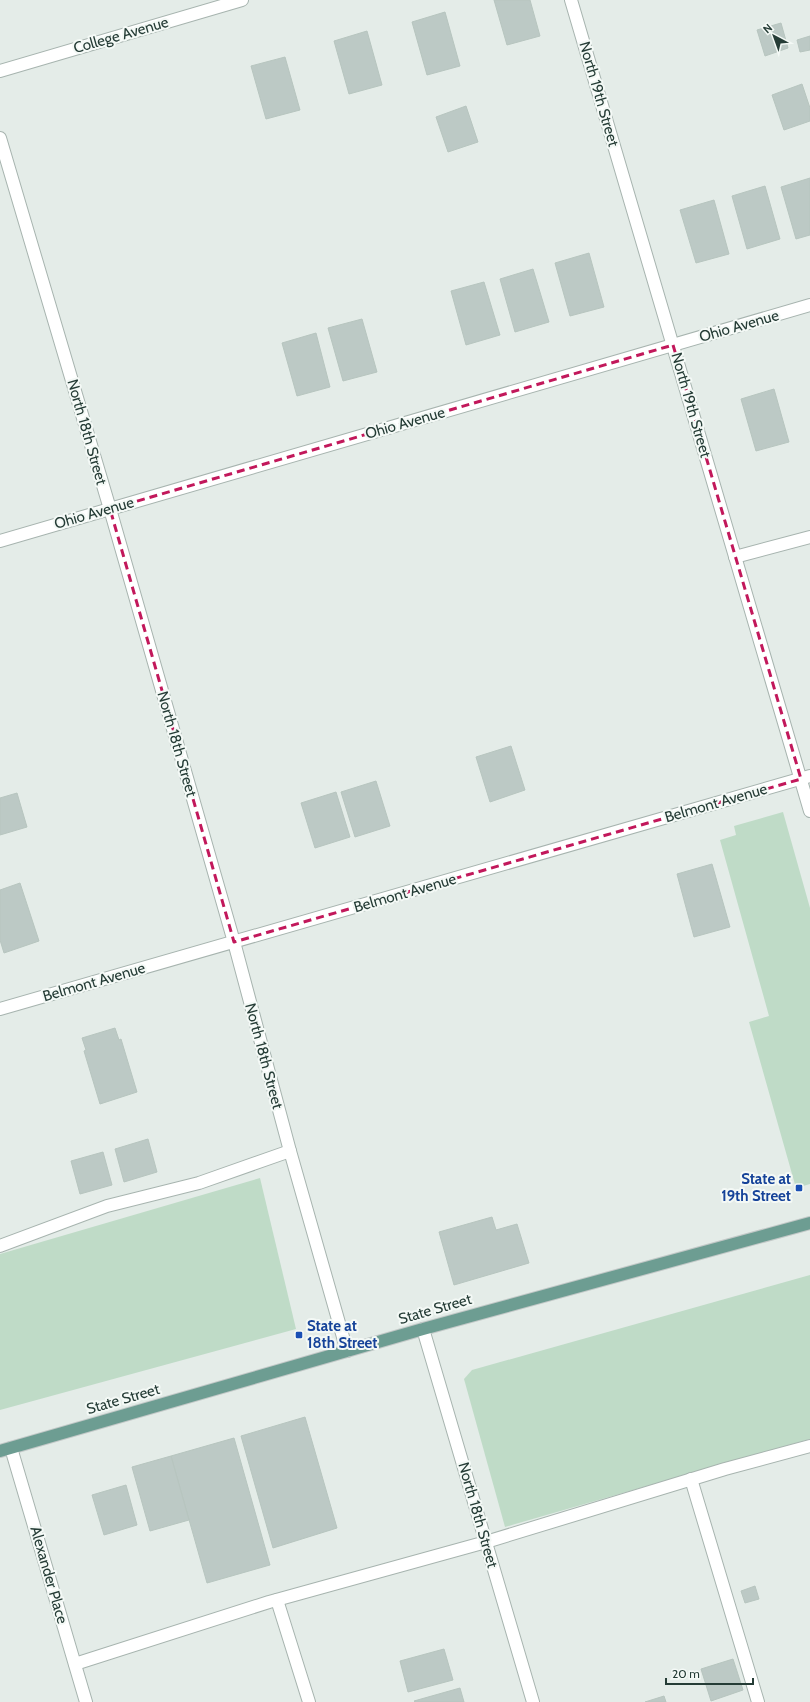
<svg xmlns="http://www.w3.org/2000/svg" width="810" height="1702" viewBox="0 0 810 1702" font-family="Cabin,sans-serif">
<rect width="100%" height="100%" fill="#e4ece8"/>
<g fill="#bfdbc7">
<path d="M783 812 810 908V1184L796 1188 749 1022 769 1016 720 840 736 835 734 826Z"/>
<path d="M260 1178 296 1329 0 1410V1254Z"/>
<path d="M810 1275V1439L505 1527 464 1379 472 1370Z"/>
</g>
<g fill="#bcc9c5" stroke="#b7c5bf">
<path d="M494 0H530L540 36 507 45Z"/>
<path d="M445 12 460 66 427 75 412 22Z"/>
<path d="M781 23 788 48 765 56 757 30Z"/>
<path d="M367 31 382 85 349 94 334 41Z"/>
<path d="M810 36V50L800 52 797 40Z"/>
<path d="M285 57 300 110 266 119 251 66Z"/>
<path d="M802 84 810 108V121L784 130 772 95Z"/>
<path d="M466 106 478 142 448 152 436 117Z"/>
<path d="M810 178V235L796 239 781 187Z"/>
<path d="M765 186 780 239 747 249 732 196Z"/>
<path d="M714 200 729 254 696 263 680 210Z"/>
<path d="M589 253 604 307 570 316 555 263Z"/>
<path d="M533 269 549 322 515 332 500 279Z"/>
<path d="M484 282 500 335 466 345 451 291Z"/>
<path d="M362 319 377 372 343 381 328 328Z"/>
<path d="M316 333 330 387 297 396 282 343Z"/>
<path d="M774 389 789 442 756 451 741 399Z"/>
<path d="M511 746 525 790 490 802 476 757Z"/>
<path d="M376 781 390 826 355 837 341 792Z"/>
<path d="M336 792 350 837 315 848 301 803Z"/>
<path d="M17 793 27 827 0 835V798Z"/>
<path d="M712 864 730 927 694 937 677 874Z"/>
<path d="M20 883 39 941 4 953 0 940V890Z"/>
<path d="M115 1028 119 1040 121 1039 137 1092 100 1104 84 1051 86 1050 82 1038Z"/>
<path d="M148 1139 157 1172 124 1182 115 1149Z"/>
<path d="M103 1152 112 1185 80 1194 71 1161Z"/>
<path d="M492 1217 496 1230 517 1224 529 1263 454 1285 439 1232Z"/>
<path d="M305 1417 337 1528 273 1548 241 1436Z"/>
<path d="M234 1438 270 1565 207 1583 171 1456Z"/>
<path d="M171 1456 189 1520 150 1531 132 1467Z"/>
<path d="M126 1485 137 1525 104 1535 92 1495Z"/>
<path d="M755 1586 759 1599 745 1603 741 1591Z"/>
<path d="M444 1649 453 1680 408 1692 400 1661Z"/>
<path d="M733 1659 743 1690 711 1701 701 1669Z"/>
<path d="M460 1688 464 1702H415L414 1701Z"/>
<path d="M664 1696 666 1702H645Z"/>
</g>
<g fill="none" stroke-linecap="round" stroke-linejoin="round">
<g stroke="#a7b4af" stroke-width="14">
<g id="minor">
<path d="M571 0 810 811"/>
<path d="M0 71 242 0"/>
<path d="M0 138 110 509 234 942 290 1151 347 1351"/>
<path d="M0 541 810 305"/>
<path d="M735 557 810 537"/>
<path d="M0 1009 810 776"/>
<path d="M0 1246 107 1206 199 1183 290 1151"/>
<path d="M423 1329 533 1702"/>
<path d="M11 1448 86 1702"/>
<path d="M691 1479 758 1702"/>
<path d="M277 1600 309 1702"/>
<path d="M75 1664 269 1602 486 1542 725 1469 810 1446"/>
</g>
</g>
<g stroke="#c2c8c7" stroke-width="14">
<path id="major" d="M0 1451 423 1329 810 1223"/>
</g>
<use href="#minor" stroke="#fff" stroke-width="12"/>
<use href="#major" stroke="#6d9d92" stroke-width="12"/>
</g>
<path fill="none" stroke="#c2185b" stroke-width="3" stroke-dasharray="8 5" stroke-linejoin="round" d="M673 345 801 779 234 942 110 509Z"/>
<g fill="#1a4fb4" stroke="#f4f9f6" stroke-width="1.5">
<rect x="795" y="1184" width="8" height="8" rx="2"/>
<rect x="295" y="1331" width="8" height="8" rx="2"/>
</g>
<g text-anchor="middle" stroke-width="4" stroke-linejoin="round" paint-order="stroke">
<g font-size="15" fill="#253c36" stroke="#f4f9f6">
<text transform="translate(121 35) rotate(-16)" y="5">College Avenue</text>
<text transform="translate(599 94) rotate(74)" y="5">North 19th Street</text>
<text transform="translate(739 326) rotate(-16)" y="5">Ohio Avenue</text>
<text transform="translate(691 405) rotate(74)" y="5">North 19th Street</text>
<text transform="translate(405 423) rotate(-16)" y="5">Ohio Avenue</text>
<text transform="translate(87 432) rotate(74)" y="5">North 18th Street</text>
<text transform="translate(94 513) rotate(-16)" y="5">Ohio Avenue</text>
<text transform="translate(177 744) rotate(74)" y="5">North 18th Street</text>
<text transform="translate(716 803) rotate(-16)" y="5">Belmont Avenue</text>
<text transform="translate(405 893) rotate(-16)" y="5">Belmont Avenue</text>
<text transform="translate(94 982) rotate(-16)" y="5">Belmont Avenue</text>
<text transform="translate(264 1056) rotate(75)" y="5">North 18th Street</text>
<text transform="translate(435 1309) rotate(-16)" y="5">State Street</text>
<text transform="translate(123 1399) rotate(-16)" y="5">State Street</text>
<text transform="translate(478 1515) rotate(74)" y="5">North 18th Street</text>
<text transform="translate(49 1575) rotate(74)" y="5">Alexander Place</text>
</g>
<g font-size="15" font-weight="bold" fill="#164399" stroke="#f4f9f6" text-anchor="end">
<text x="791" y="1184">State at<tspan x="791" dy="17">19th Street</tspan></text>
<text x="307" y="1331" text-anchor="start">State at<tspan x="307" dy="17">18th Street</tspan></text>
</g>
</g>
<g transform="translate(774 36) rotate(319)" stroke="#f4f9f6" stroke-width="3" paint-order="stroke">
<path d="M0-3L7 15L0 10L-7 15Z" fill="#253c36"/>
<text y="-6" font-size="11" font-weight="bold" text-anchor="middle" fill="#253c36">N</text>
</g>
<path d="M666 1678v6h87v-6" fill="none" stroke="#253c36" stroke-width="2"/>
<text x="672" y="1678" font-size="12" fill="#253c36" stroke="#f4f9f6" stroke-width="3" paint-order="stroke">20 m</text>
</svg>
